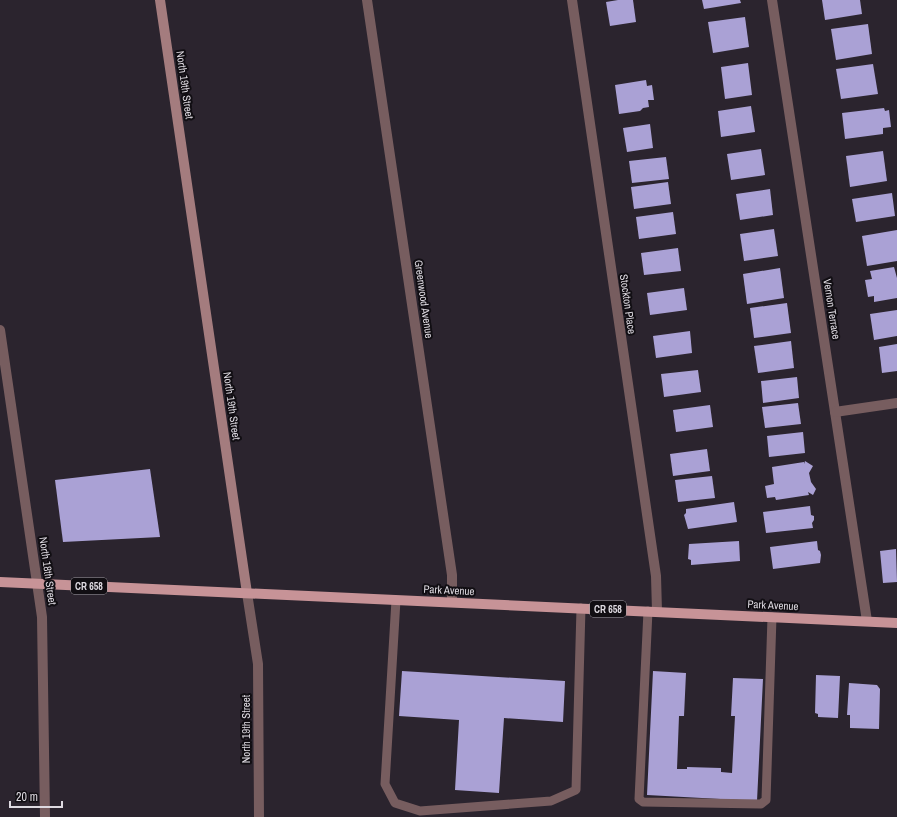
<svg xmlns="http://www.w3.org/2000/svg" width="897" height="817" viewBox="0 0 897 817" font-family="'Archivo Narrow',sans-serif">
<rect width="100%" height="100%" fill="#2b242e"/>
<g fill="#aaa1d5">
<path d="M618 0H633L636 22 610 26 606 2Z"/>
<path d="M702 0H740L741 3 704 9Z"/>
<path d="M822 0H860L862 14 825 20Z"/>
<path d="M745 17 749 47 713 53 708 22Z"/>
<path d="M868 24 872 54 836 60 831 29Z"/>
<path d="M748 63 752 95 725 99 721 67Z"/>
<path d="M873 64 878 94 841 99 836 69Z"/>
<path d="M646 80 647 86 652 85 654 100H648L649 107 643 108 640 111 619 114 615 85Z"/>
<path d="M751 106 755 132 721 137 718 111Z"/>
<path d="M884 108 885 111 889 110 891 127 883 128V134L845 139 842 113Z"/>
<path d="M650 124 653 148 627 152 623 128Z"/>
<path d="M761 149 765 175 731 180 727 154Z"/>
<path d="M883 151 887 181 850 187 846 156Z"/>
<path d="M666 157 669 179 632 183 629 161Z"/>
<path d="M668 182 671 204 634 209 631 187Z"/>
<path d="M770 189 773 215 740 220 736 194Z"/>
<path d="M892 193 895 216 856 222 852 199Z"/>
<path d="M673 212 676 234 639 239 636 217Z"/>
<path d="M774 229 778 256 744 261 740 234Z"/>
<path d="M897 230V261L867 266 862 236Z"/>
<path d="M678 248 681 271 644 275 641 253Z"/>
<path d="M894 267 897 278V298L874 302V296L868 297 865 280 872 279 870 271Z"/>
<path d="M780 268 784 298 747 304 743 274Z"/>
<path d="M684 288 687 310 650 315 647 293Z"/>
<path d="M787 303 791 333 754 338 750 308Z"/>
<path d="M897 310V336L874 340 870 314Z"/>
<path d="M690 331 692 353 656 358 653 336Z"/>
<path d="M791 341 794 368 758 373 754 346Z"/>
<path d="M897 344V371L882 373 879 347Z"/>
<path d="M698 370 701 392 664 397 661 374Z"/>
<path d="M797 377 799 398 763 403 761 381Z"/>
<path d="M798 403 801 424 765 428 762 407Z"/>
<path d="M710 405 713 427 676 432 673 410Z"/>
<path d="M803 432 805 453 769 457 767 436Z"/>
<path d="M707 449 710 471 673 476 670 454Z"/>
<path d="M805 461 813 466 809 473 811 482 816 489 813 495 808 492 809 495 776 500 775 497 767 498 765 486 774 484 772 467 804 462V464Z"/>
<path d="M150 469 160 537 63 542 55 480Z"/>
<path d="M712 476 715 498 678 502 675 480Z"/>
<path d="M734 502 737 522 688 529 684 515 686 513V509Z"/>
<path d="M810 506 811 515 814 516V520L812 523 813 528 766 533 763 512Z"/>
<path d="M739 541 740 561 691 565V560L688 559 689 544Z"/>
<path d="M817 541 818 550 820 551 821 555 820 563 773 569 770 547Z"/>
<path d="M896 549 897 582 883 583 880 551Z"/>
<path d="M402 671 565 681 563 722 504 718 499 793 455 790 459 720 399 716Z"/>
<path d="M653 671 686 673 684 716H679L677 769H687V767L721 768V772L732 773 735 716H731L733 678 763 679 757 801 647 795Z"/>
<path d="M816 675 840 676 838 718 818 717V714L815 713Z"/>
<path d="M849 683 877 685 880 689 879 729 850 728V715H847Z"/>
</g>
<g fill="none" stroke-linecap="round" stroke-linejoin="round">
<g stroke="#775d5f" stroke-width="9">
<path d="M396 600 385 784 395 803 420 811 551 801 576 790 581 608"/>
<path d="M648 611 639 799 643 802 761 804 766 800 772 617"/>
</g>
<g stroke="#775d5f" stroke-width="10">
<path d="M367 0 452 575V602"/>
<path d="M572 0 656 576 657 611"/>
<path d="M772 0 867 621"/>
<path d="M0 330 42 617 45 817"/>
<path d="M835 412 897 403"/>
<path d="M247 593 258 664 259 817"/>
</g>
<path stroke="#a47c7e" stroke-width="10" d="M160 0 247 593"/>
<path stroke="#c79397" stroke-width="10" d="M0 582 897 623"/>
</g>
<g text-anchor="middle" stroke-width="4" stroke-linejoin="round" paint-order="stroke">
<g fill="#110e13" stroke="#a09da3" stroke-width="1">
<rect x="71" y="578" width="36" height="16" rx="3"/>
<rect x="590" y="601" width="36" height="16" rx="3"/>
</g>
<g font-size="10" font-weight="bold" fill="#dedae1">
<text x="89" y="590">CR 658</text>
<text x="608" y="613">CR 658</text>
</g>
<g font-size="11" fill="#dedae1" stroke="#110e13">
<text transform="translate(185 85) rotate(82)" y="4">North 19th Street</text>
<text transform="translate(424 299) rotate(82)" y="4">Greenwood Avenue</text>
<text transform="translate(628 304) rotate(82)" y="4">Stockton Place</text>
<text transform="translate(832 309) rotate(81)" y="4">Vernon Terrace</text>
<text transform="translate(232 406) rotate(82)" y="4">North 19th Street</text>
<text transform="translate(48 571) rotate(82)" y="4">North 18th Street</text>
<text transform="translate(449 590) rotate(3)" y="4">Park Avenue</text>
<text transform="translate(773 605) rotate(3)" y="4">Park Avenue</text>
<text transform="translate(246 729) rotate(-90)" y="4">North 19th Street</text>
</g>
</g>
<path d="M10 801v6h52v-6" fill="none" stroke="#dedae1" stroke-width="2"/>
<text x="16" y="801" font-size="12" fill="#dedae1" stroke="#110e13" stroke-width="3" paint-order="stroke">20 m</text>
</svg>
